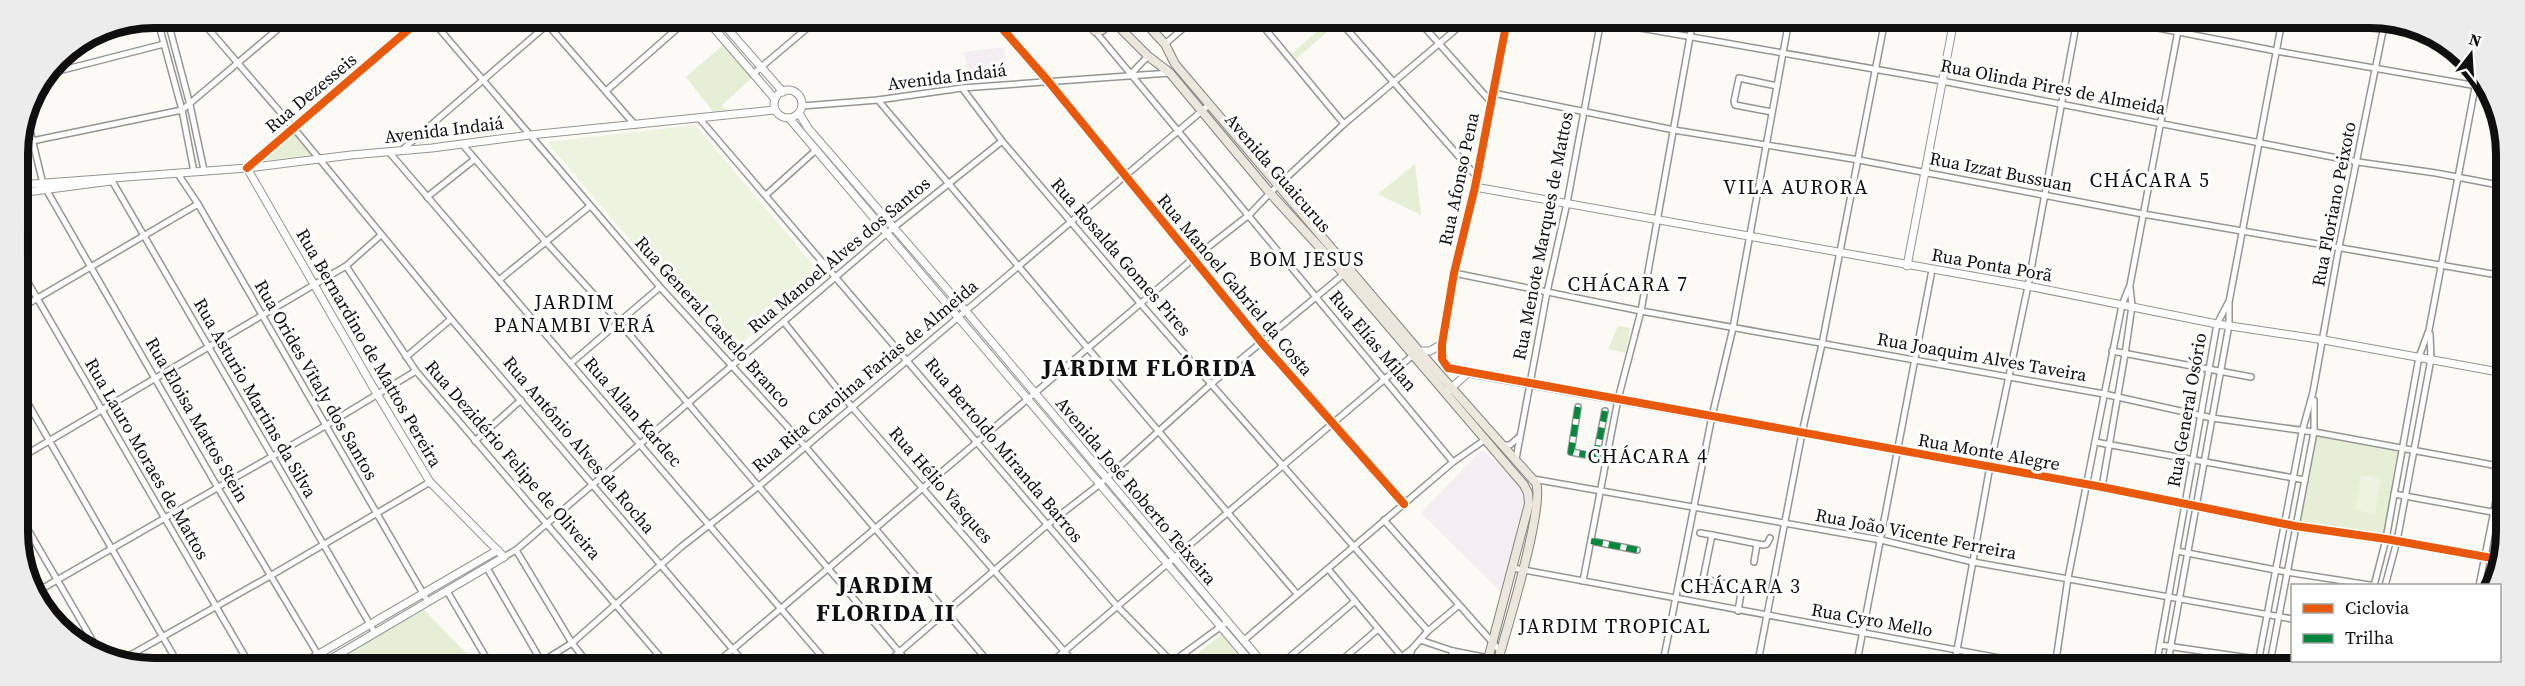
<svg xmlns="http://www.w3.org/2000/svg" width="2525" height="686" viewBox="0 0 2525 686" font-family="'Source Serif 4',serif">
<rect width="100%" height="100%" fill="#fbfaf5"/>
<g fill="#f3eef1">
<path d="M1004 47 1007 78 968 83 964 52Z"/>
<path d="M1482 450 1520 486 1523 492 1524 503 1501 592 1421 513Z"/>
</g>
<g fill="#e6efd6">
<path d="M1329 21 1334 26 1296 59 1291 54Z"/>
<path d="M724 44 752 78 722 105 730 114H715L686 77Z"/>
<path d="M293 131 312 155 260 161Z"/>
<path d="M1415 164 1421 215 1378 194Z"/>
<path d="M1618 326 1630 328 1626 353 1608 349Z"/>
<path d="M2316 436 2398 452 2383 535 2298 523Z"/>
<path d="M424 610 479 666H325Z"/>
<path d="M1223 633 1245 667 1182 666Z"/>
</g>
<g fill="#eef3e0">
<path d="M695 125 822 275 728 355 547 142Z"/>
<path d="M2361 476H2371L2381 480 2375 514 2355 510Z"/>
</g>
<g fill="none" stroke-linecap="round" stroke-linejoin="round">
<g stroke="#959593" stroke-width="8">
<g id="minor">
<path d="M157 18 182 110 194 172"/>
<path d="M167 18 190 105 204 170"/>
<path d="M199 18 293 127 451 319 747 666"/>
<path d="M430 18 660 287 805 446 992 666"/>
<path d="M994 19 1048 81 1262 343 1404 504"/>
<path d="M1085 19 1453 462"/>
<path d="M1257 19 1344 124"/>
<path d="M1338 19 1477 177"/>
<path d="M1418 20 1491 102"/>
<path d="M1595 20 1942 81 2358 162 2436 173 2504 186"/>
<path d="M1935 20 1953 23"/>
<path d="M2117 20 2276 51 2483 87"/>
<path d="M548 25 635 125"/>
<path d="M1165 44 1194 19"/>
<path d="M47 74 164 44"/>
<path d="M753 74 818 19"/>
<path d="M1130 75 1148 56"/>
<path d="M962 88 1002 141 1140 303 1428 631"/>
<path d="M606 91 688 19"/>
<path d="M1493 93 1674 130 1859 160 2143 214 2504 276"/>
<path d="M878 100C1017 265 1157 430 1297 594"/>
<path d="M802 106 878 100 962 88 1170 73"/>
<path d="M1772 112 1735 105 1734 101 1739 78 1777 86"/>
<path d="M26 114 43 184 218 488 323 663"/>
<path d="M699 118 1117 606 1172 662"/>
<path d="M32 141 182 110 291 18"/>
<path d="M463 145 546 242 619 322 911 666"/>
<path d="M402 150 555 18"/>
<path d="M389 152 830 666"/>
<path d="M247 168 422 18"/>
<path d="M178 174 198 204 428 602"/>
<path d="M111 179 375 633"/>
<path d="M1475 187 1507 20"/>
<path d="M766 195 816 150"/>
<path d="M427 197 475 159"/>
<path d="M346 266 416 371 668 666"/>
<path d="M19 267 250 665"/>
<path d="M1454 273 1641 311 2104 394 2212 418 2314 432 2504 467"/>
<path d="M499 280 590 206"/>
<path d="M19 309 198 204"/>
<path d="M784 322 852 407 1077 666"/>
<path d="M2112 351 2251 377"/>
<path d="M406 357 451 319"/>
<path d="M571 363 660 287"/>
<path d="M20 390 179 665"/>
<path d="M1578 407 1571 452 1608 459"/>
<path d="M475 441 521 400"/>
<path d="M2095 442 2305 480"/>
<path d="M1503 445H1510L1519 437"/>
<path d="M1596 457 1605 411"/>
<path d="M20 458 346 266 381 235"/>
<path d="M1516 459 1547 292 1567 203 1601 20"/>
<path d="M1533 479 1881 540 1973 562 2292 619"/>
<path d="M2102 487 2125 354 2132 306 2130 287"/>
<path d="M2394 494 2503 514"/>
<path d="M20 516 98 650"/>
<path d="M1384 520 1501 652"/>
<path d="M1700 533 1712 535"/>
<path d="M1591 541 1637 550"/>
<path d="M516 550 572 643 590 666"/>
<path d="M2177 551 2286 572 2376 586"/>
<path d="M504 557 516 550 893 228 1002 141"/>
<path d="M1754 562 1757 544"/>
<path d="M487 568 544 666"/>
<path d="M1513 568 2049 667"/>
<path d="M1329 570 1401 656"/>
<path d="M1583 581 1618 399 1641 311 1693 20"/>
<path d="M2490 583 2504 509"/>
<path d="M2374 586 2386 539 2419 357 2429 330 2477 77"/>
<path d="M2385 586 2397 541 2431 359 2430 334"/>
<path d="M2479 586 2504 461"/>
<path d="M38 591 325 426 416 371"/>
<path d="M447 591 491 666"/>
<path d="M1738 611 1742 587 1703 579 1712 535 1763 545 1767 544 1770 538"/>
<path d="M1420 640 1453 651 1534 667"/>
<path d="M1243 641 1453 462 1486 439"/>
<path d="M2160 645 2270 661"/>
<path d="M120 661 270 576 430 482"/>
<path d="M535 666 572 643 681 547 759 486 1210 104"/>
<path d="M713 666 1194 258 1249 215 1270 193 1344 124 1467 20"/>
<path d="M883 666 1047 525 1100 484 1211 384 1345 273"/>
<path d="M1047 666 1412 356"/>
<path d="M1167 666 1227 622"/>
<path d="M1278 667 1355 601"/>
<path d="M1334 667 1378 629"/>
<path d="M1389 667 1412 649 1428 631 1459 605"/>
<path d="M1407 667 1412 649"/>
<path d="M1448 667 1453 651"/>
<path d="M1662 667 1712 416 1733 328 1789 20"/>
<path d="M1757 667 1802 433 1822 344 1885 20"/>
<path d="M1856 667 1932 270"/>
<path d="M1954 667 1990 466 2028 286 2077 20"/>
<path d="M2055 667 2068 578 2122 305 2130 285 2180 20"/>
<path d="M2156 667 2217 324 2228 303"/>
<path d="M2167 667 2229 325V302L2282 21"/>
<path d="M2257 668 2302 432 2313 392 2339 247 2385 21"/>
<path d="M2269 668 2314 432V400"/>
<path d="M2359 668 2361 660"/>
<path d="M2370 668 2371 660"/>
</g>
</g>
<g stroke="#959593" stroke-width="9">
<g id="tertiary">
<path d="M706 19 775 99"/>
<path d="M719 19 783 92"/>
<circle cx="788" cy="104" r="14"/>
<path d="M799 113 808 128 965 310 1266 667"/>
<path d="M789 118 1255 667"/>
<path d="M247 168 377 394 430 482 504 557 319 666"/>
<path d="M19 185 247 168 351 155 432 148 530 135 775 110"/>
<path d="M19 193 111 181"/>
<path d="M1907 266 1954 20"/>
<path d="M1419 351H1430L1442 344"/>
<path d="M1448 391 1468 373"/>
<path d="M2503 560 2386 539 2295 526 2102 487 1468 373 1448 368 1444 364 1442 344 1454 273 1475 187 2028 286 2217 324 2324 340 2504 373"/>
<path d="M300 665 498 550"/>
</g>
</g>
<g stroke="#838280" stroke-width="10">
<g id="primary">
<path d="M1111 19 1148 56 1170 73 1270 193 1344 274 1524 485 1528 493 1529 504 1486 667"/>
<path d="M1142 19 1165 44 1175 64 1419 351 1536 483C1545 506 1505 636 1496 667"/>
<path d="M1095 31 1102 30 1107 26 1108 19"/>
</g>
</g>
<use href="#minor" stroke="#fefefe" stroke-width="5"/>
<use href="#tertiary" stroke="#fefefe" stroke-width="7"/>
<use href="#primary" stroke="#ebe7dc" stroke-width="8"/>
<g stroke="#00873e" stroke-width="6" stroke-dasharray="12 6" stroke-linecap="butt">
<path d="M1935 20 1953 23"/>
<path d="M1578 407 1571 452 1608 459"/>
<path d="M1596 457 1605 411"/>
<path d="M1591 541 1637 550"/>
</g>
<g stroke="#fff" stroke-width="11">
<g id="cycleway">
<path d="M994 19 1048 81 1262 343 1404 504"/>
<path d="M1507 20 1475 187 1454 273 1442 344V359L1448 368 2102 487 2295 526 2386 539 2503 560"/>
<path d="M247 168 422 18"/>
</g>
</g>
<use href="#cycleway" stroke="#e8590c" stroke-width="8"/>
</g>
<g text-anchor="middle" stroke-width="6" stroke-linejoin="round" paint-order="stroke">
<g font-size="18" fill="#0f0f0f" stroke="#fff">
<text transform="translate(947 77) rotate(-7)" y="6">Avenida Indaiá</text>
<text transform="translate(2053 87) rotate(11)" y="6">Rua Olinda Pires de Almeida</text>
<text transform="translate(311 93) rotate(-40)" y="6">Rua Dezesseis</text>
<text transform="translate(444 130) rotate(-7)" y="6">Avenida Indaiá</text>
<text transform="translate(2001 172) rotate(11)" y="6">Rua Izzat Bussuan</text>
<text transform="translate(1278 173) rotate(49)" y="6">Avenida Guaicurus</text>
<text transform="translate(1459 179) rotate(-78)" y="6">Rua Afonso Pena</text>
<text transform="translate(2334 204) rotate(-79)" y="6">Rua Floriano Peixoto</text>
<text transform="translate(1543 236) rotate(-79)" y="6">Rua Menote Marques de Mattos</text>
<text transform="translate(839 255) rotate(-40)" y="6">Rua Manoel Alves dos Santos</text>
<text transform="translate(1121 257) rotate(49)" y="6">Rua Rosalda Gomes Pires</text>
<text transform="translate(1992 265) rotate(10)" y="6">Rua Ponta Porã</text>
<text transform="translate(1235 285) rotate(50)" y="6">Rua Manoel Gabriel da Costa</text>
<text transform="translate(713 322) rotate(48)" y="6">Rua General Castelo Branco</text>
<text transform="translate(1373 341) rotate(50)" y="6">Rua Elías Milan</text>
<text transform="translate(369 348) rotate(60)" y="6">Rua Bernardino de Mattos Pereira</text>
<text transform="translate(1982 357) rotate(10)" y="6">Rua Joaquim Alves Taveira</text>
<text transform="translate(865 376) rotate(-40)" y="6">Rua Rita Carolina Farias de Almeida</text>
<text transform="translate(316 380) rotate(60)" y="6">Rua Orides Vitaly dos Santos</text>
<text transform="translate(255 398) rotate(60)" y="6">Rua Asturio Martins da Silva</text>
<text transform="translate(2187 410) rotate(-80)" y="6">Rua General Osório</text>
<text transform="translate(633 412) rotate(49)" y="6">Rua Allan Kardec</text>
<text transform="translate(197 420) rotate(60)" y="6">Rua Eloisa Mattos Stein</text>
<text transform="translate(579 445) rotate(50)" y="6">Rua Antônio Alves da Rocha</text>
<text transform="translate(1004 450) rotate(50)" y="6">Rua Bertoldo Miranda Barros</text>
<text transform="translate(1989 452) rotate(10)" y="6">Rua Monte Alegre</text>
<text transform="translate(147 459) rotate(60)" y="6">Rua Lauro Moraes de Mattos</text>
<text transform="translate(513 460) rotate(49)" y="6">Rua Dezidério Felipe de Oliveira</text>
<text transform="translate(941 485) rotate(49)" y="6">Rua Hélio Vasques</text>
<text transform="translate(1136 491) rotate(50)" y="6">Avenida José Roberto Teixeira</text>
<text transform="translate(1916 534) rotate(11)" y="6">Rua João Vicente Ferreira</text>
<text transform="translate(1872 620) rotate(10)" y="6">Rua Cyro Mello</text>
</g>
<g font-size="20" letter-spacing="1.5" fill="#0f0f0f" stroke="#fff">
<text x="2150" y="187">CHÁCARA 5</text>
<text x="1796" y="194">VILA AURORA</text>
<text x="1307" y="266">BOM JESUS</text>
<text x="1628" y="291">CHÁCARA 7</text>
<text x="575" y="309">JARDIM<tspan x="575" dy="23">PANAMBI VERÁ</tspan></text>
<text x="1648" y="463">CHÁCARA 4</text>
<text x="1741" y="593">CHÁCARA 3</text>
<text x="1615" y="633">JARDIM TROPICAL</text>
</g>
<g font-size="24" font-weight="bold" letter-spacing="1.5" fill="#0f0f0f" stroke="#fff">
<text x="1150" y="376">JARDIM FLÓRIDA</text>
<text x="886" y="593">JARDIM<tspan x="886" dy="28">FLORIDA II</tspan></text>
</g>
</g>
<path d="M0 0H2525V686H0ZM154 28H2370A126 126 0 0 1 2496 154V532A126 126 0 0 1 2370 658H154A126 126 0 0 1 28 532V154A126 126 0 0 1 154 28Z" fill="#ececec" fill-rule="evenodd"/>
<path fill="none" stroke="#0f0f0f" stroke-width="8" d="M154 28H2370A126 126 0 0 1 2496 154V532A126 126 0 0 1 2370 658H154A126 126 0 0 1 28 532V154A126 126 0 0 1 154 28Z"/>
<rect x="2291" y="584" width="210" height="78" fill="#ffffff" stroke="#9f9f9f" stroke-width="1.5"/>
<rect x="2303" y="604" width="30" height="9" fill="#e8590c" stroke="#9f9f9f" stroke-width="1.5"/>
<text x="2345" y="614" font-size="18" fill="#0f0f0f">Ciclovia</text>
<rect x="2303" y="634" width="30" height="9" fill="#00873e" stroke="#9f9f9f" stroke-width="1.5"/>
<text x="2345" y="644" font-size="18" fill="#0f0f0f">Trilha</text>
<g transform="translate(2471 54) rotate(17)" stroke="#ffffff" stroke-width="4.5" paint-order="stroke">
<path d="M0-4.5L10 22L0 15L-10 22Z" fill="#0f0f0f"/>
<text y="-9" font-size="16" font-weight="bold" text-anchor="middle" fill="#0f0f0f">N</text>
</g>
</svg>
